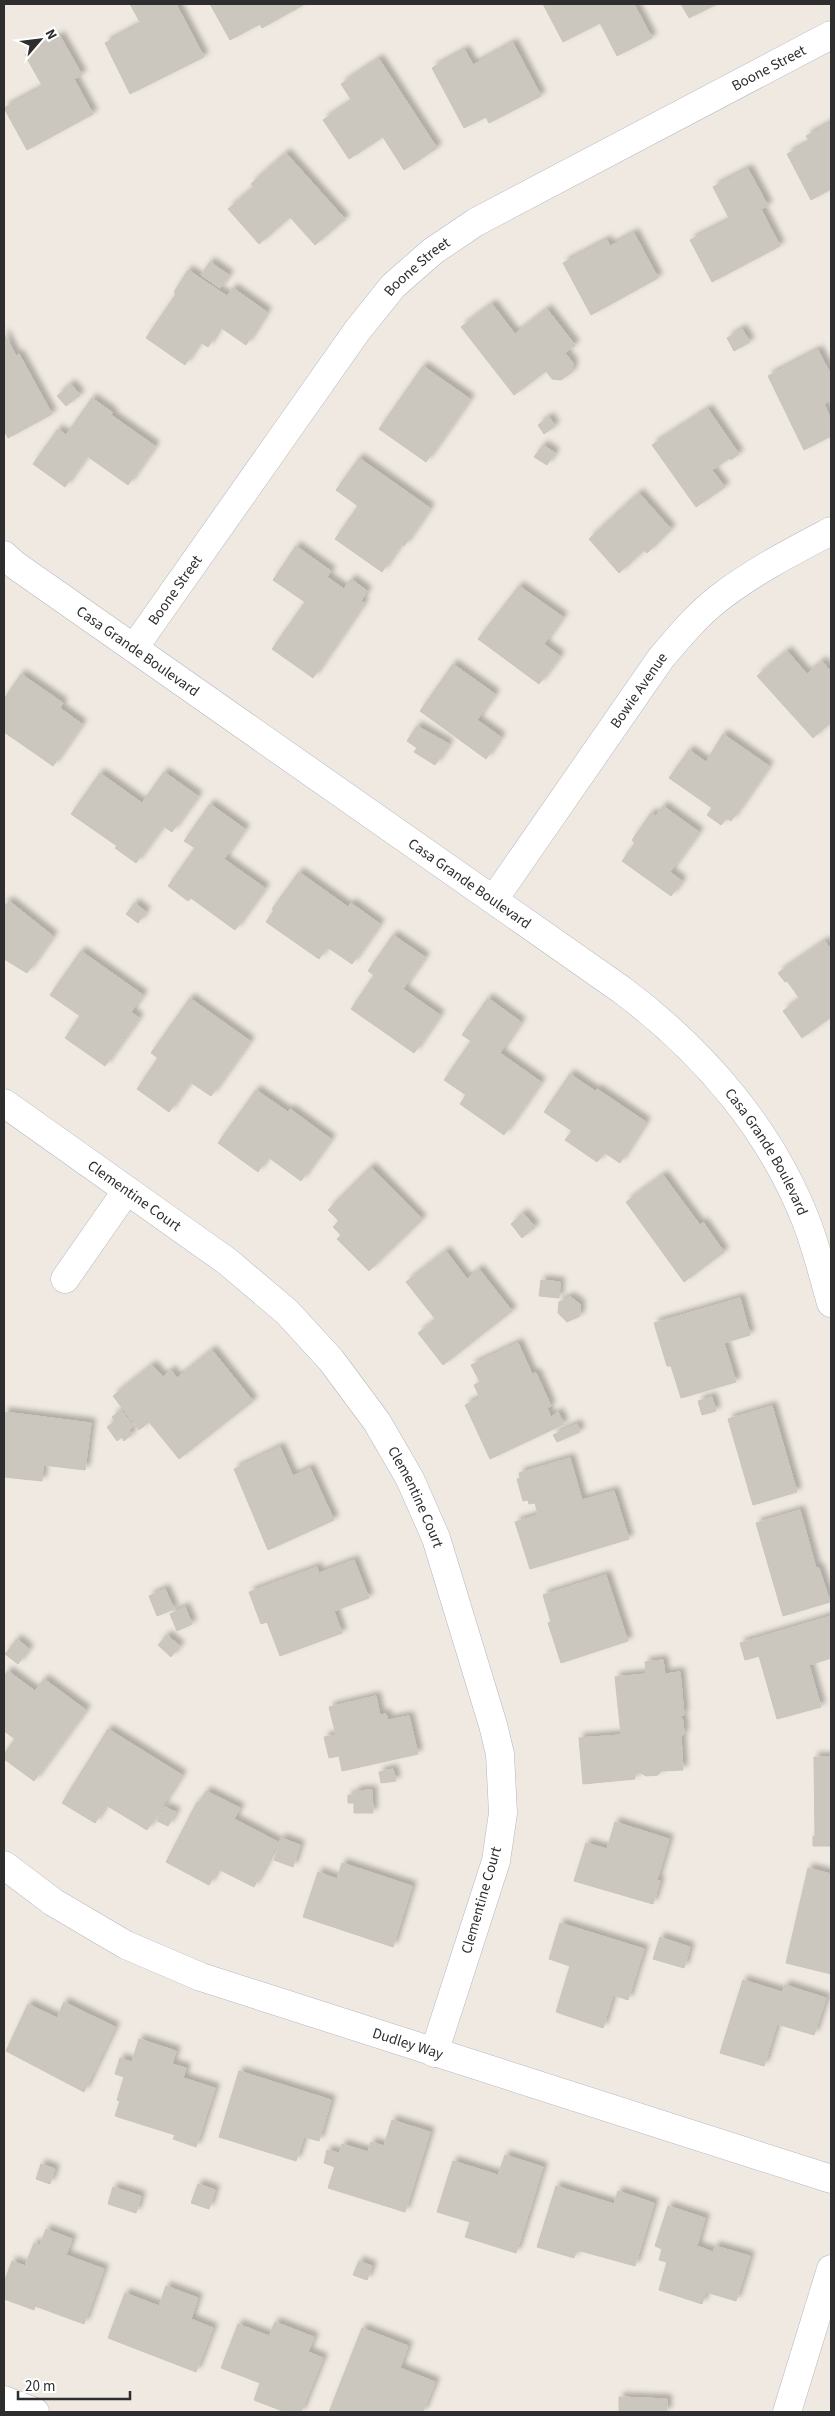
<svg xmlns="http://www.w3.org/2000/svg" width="835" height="2416" viewBox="0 0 835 2416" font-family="'Source Sans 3',sans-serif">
<defs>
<filter id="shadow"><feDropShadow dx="4.5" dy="-4.5" stdDeviation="2.5" flood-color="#0004"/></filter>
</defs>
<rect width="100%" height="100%" fill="#efe9e1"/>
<g fill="#cbc7bf" stroke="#cbc5ba" filter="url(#shadow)">
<path d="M130 4H176L204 57 130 94 105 43 141 24Z"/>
<path d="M210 4H302L303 5 262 28 260 24 230 40Z"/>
<path d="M543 4H634L652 38 617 56 600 23 563 42Z"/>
<path d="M681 4H717L689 18Z"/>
<path d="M60 36 82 75 74 79 93 114 27 150 4 108 43 87 25 55Z"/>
<path d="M513 43 541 96 489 123 486 117 464 128 432 68 465 50 473 65Z"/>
<path d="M379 59 437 148 404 170 383 137 349 159 323 120 352 101 341 84Z"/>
<path d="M831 123V189L811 200 787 154 810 142 806 136Z"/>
<path d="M286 153 345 219 315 245 290 217 259 244 228 209 254 187 251 184Z"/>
<path d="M748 169 768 206 761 209 780 246 712 282 690 240 730 220 713 187Z"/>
<path d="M634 233 658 278 591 315 563 263 607 240 610 246Z"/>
<path d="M210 262 229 275 220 288 201 275Z"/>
<path d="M188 270 227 296 233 288 267 312 246 345 220 327 208 347 200 342 185 365 146 338 176 294 174 292Z"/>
<path d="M492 304 515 334 547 309 575 345 565 353 573 363 572 372 561 380 552 379 546 371 514 395 461 327Z"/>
<path d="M742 329 750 342 734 351 727 338Z"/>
<path d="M4 333 16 356 19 354 52 414 8 438 4 431Z"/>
<path d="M818 350 831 375V400L824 404 831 419V436L804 450 768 376Z"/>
<path d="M423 366 470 399 426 462 379 429Z"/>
<path d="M71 384 80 395 66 406 57 396Z"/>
<path d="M92 398 113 413 111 415 155 446 128 485 87 456 65 487 33 464 58 429 66 435Z"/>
<path d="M708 409 739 454 731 460 730 458 712 470 725 487 696 507 652 445Z"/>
<path d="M549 417 555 426 544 434 538 425Z"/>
<path d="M543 445 555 453 547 465 534 457Z"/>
<path d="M359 458 430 508 404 546 401 544 382 572 335 539 358 506 336 490Z"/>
<path d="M639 493 671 529 647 553 644 550 619 573 589 539Z"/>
<path d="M296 546 331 571 327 577 344 589 351 579 367 591 361 601 364 603 313 678 272 649 305 602 273 580Z"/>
<path d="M519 586 563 617 544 644 560 656 539 684 478 639Z"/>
<path d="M787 651 807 674 822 661 831 672V722L813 738 757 676Z"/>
<path d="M453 664 495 694 477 720 501 737 486 759 420 711Z"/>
<path d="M21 674 63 703 60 708 82 724 53 766 4 732V699Z"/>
<path d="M417 726 449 744 435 765 414 752 417 748 407 741Z"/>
<path d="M723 734 769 766 731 821 727 818 721 825 707 815 712 808 669 778 689 750 706 762Z"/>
<path d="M164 772 198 796 172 832 163 826 136 863 115 848 117 846 71 814 100 773 142 803Z"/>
<path d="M210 804 245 829 224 859 265 888 235 930 191 898 188 901 168 886 195 848 184 841Z"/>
<path d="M663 806 699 832 670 872 682 881 671 896 622 861 635 843 632 840 651 813 656 816Z"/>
<path d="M299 872 348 907 351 903 380 924 352 964 327 947 319 959 266 922 274 910 272 909Z"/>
<path d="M9 901 53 936 27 973 4 959V902L7 905Z"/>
<path d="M135 903 146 912 138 923 126 914Z"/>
<path d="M393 935 425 957 403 989 440 1015 414 1053 351 1009 374 975 368 971Z"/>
<path d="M825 941 831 950V1017L802 1038 783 1011 800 999 787 981 785 982 778 973Z"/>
<path d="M81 951 143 995 131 1012 139 1018 105 1066 65 1038 80 1016 50 995Z"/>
<path d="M190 998 250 1041 211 1096 190 1082 169 1112 137 1089 158 1058 151 1053Z"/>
<path d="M488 998 521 1022 500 1053 541 1082 504 1135 460 1104 466 1095 444 1080 471 1041 462 1035Z"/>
<path d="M570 1074 595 1091 597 1089 646 1122 620 1163 605 1153 597 1162 565 1140 572 1131 544 1112Z"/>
<path d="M256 1090 288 1112 290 1109 331 1139 301 1181 268 1157 258 1172 218 1143Z"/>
<path d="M371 1167 422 1219 369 1271 337 1239 341 1235 333 1227 339 1221 328 1210Z"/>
<path d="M663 1175 700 1225 703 1222 724 1252 684 1282 626 1202Z"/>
<path d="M523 1213 535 1227 522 1238 511 1224Z"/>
<path d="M446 1251 467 1279 479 1269 512 1311 443 1365 418 1333 436 1320 406 1282Z"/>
<path d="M541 1280 560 1282 559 1298 539 1296Z"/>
<path d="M570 1297 580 1304V1316L567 1322 558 1313 559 1302Z"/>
<path d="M740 1298 750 1335 724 1343 736 1382 681 1398 671 1366H667L654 1323Z"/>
<path d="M518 1343 532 1374 536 1373 551 1406 547 1408 551 1417 558 1412 564 1424 490 1459 465 1405 480 1398 474 1385 480 1382 471 1365Z"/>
<path d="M212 1350 253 1401 179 1459 149 1422 139 1430 113 1396 152 1365 163 1377 171 1370 177 1378Z"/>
<path d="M712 1397 716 1411 702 1415 698 1401Z"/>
<path d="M772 1406 797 1492 753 1505 728 1419Z"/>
<path d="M121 1410 134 1426 129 1430 132 1434 124 1441 122 1437 117 1441 107 1427 115 1421 112 1417Z"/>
<path d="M4 1412 91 1423 85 1470 43 1465 42 1481 4 1477Z"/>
<path d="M577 1424 580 1432 557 1442 553 1435Z"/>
<path d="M280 1447 293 1476 310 1468 334 1520 268 1550 234 1469Z"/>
<path d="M570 1458 582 1500 614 1491 629 1539 530 1569 515 1522 538 1515 535 1503 529 1504 528 1500 523 1501 517 1479 520 1478 519 1473Z"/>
<path d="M800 1510 816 1568H819L830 1602 783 1616 756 1523Z"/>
<path d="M354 1560 369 1598 334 1611 342 1633 280 1656 267 1622 261 1624 249 1592 317 1567 319 1573Z"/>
<path d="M606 1575 628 1641 561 1663 548 1623 551 1622 543 1595Z"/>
<path d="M165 1589 174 1609 157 1616 149 1596Z"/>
<path d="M185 1607 192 1624 177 1631 170 1614Z"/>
<path d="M831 1616V1658L809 1665 821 1707 777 1719 759 1656 745 1660 740 1643Z"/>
<path d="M167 1635 180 1646 171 1657 158 1645Z"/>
<path d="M17 1639 29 1649 18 1664 5 1654Z"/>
<path d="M663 1660 665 1674 680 1672 684 1715H680L683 1721 684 1734 681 1736 683 1770 661 1771 658 1775 646 1776 641 1773H635V1779L583 1784 579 1738 621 1735 615 1677 646 1674 645 1662Z"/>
<path d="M8 1671 35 1691 44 1679 86 1710 34 1781 4 1759V1754L15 1739 4 1731V1676Z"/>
<path d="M376 1696 380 1715 386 1714 388 1720 409 1716 418 1754 342 1771 339 1756 329 1758 324 1737 336 1735 329 1707Z"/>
<path d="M108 1729 182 1775 147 1830 106 1805 95 1823 62 1803Z"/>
<path d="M814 1757H831V1846H813V1836H815Z"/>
<path d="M393 1769 396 1781 381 1783 379 1772Z"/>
<path d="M372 1790 373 1813H354V1803H348V1795H355V1791Z"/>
<path d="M206 1791 240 1808 234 1819 278 1842 254 1887 218 1869 209 1885 166 1862 197 1802 199 1803Z"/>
<path d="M164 1807 176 1812 168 1826 157 1821Z"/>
<path d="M615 1822 669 1839 657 1880 660 1881 653 1904 574 1881 586 1843 607 1849Z"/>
<path d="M281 1838 300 1845 293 1867 274 1860Z"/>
<path d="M342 1863 412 1886 393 1947 303 1917 318 1872 337 1879Z"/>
<path d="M808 1868 831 1874V1974L786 1963Z"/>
<path d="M560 1923 644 1949 628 2000 613 1995 603 2028 556 2012 570 1966 549 1959Z"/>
<path d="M660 1937 690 1947 684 1968 653 1959Z"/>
<path d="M743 1980 782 1992 785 1985 826 1998 814 2035 777 2024 764 2066 720 2053Z"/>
<path d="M64 2002 115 2027 84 2092 6 2051 28 2004 57 2018Z"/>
<path d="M139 2039 176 2051 172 2064 186 2068 183 2078 215 2088 196 2147 173 2139 175 2135 115 2116 120 2101 117 2100 124 2077 115 2074 120 2058 132 2062Z"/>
<path d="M239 2071 331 2100 319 2141 304 2137 296 2161 219 2137Z"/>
<path d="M392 2120 430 2132 405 2212 328 2188 335 2167 324 2163 327 2150 339 2153 342 2144 368 2152 371 2142 384 2146Z"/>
<path d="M505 2155 543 2167 516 2253 465 2237 470 2222 437 2212 453 2161 498 2175Z"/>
<path d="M41 2164 55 2169 50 2184 36 2179Z"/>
<path d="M198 2184 215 2190 209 2209 191 2203Z"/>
<path d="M556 2186 614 2204 618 2191 654 2203 635 2266 577 2250 574 2258 537 2247Z"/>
<path d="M113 2187 141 2196 136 2213 108 2204Z"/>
<path d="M668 2206 705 2218 697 2246 713 2252 715 2246 750 2256 736 2301 706 2292 702 2304 659 2290 667 2262 659 2260 662 2249 655 2246Z"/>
<path d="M46 2229 72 2239 66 2255 104 2269 84 2324 35 2306 34 2310 4 2299V2282L12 2261 25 2266 34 2243 40 2245Z"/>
<path d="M359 2261 372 2266 367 2280 353 2275Z"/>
<path d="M166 2286 198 2298 191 2319 213 2328 196 2372 108 2338 125 2293 159 2306Z"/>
<path d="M275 2322 314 2337 308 2352 323 2358 301 2412H285L254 2400 260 2383 221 2368 238 2324 269 2336Z"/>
<path d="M362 2328 408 2346 400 2368 435 2382 423 2412H329Z"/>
<path d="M619 2397 667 2399V2412H619Z"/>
</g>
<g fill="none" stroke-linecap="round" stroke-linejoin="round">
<g stroke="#b4b7c1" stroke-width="29">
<g id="minor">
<path id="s1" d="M4 555 15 565 622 990C703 1051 772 1130 808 1226 817 1251 824 1278 831 1303"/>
<path id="s2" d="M134 648 357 331 393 286 433 251 476 222 831 35"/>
<path id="s3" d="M494 899 661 658C679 637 697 615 719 598 754 571 793 551 831 531"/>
<path id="s4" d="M4 1103 228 1262 287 1312 331 1360 377 1422 410 1479 436 1538 493 1725 500 1754 503 1813 496 1861 434 2053"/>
<path d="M65 1279 127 1190"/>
<path id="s5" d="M4 1865 53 1902 126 1945 201 1977 831 2179"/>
<path d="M4 2400 35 2412"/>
<path d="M787 2412 831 2269"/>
</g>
</g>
<use href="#minor" stroke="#fff" stroke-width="28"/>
</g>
<g text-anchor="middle" stroke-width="5" stroke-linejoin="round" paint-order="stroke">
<g font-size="15" fill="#2e2e2e" stroke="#fff">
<text dy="5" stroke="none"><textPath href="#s2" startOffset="881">Boone Street</textPath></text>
<text dy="5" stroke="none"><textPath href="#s2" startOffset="476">Boone Street</textPath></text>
<text dy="5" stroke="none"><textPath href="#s2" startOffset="71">Boone Street</textPath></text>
<text dy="5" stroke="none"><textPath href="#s1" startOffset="165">Casa Grande Boulevard</textPath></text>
<text dy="5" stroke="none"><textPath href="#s3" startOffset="254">Bowie Avenue</textPath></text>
<text dy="5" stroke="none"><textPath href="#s1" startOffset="570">Casa Grande Boulevard</textPath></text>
<text dy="5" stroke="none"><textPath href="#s1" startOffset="975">Casa Grande Boulevard</textPath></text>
<text dy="5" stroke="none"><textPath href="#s4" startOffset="160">Clementine Court</textPath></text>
<text dy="5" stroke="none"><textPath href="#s4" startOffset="579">Clementine Court</textPath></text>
<text transform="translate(481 1900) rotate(-74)" y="5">Clementine Court</text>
<text dy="5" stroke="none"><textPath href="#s5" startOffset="445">Dudley Way</textPath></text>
</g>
</g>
<rect width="835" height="2416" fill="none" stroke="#2e2e2e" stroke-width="10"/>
<g transform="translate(40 40) rotate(62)" stroke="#ffffff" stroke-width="4" paint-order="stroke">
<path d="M0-4L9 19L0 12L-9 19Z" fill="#2e2e2e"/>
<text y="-8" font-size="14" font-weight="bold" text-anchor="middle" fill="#2e2e2e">N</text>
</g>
<path d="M18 2391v8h112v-8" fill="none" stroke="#2e2e2e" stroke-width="2.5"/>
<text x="25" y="2391" font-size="15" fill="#2e2e2e" stroke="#ffffff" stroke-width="4" paint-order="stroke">20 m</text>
</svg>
